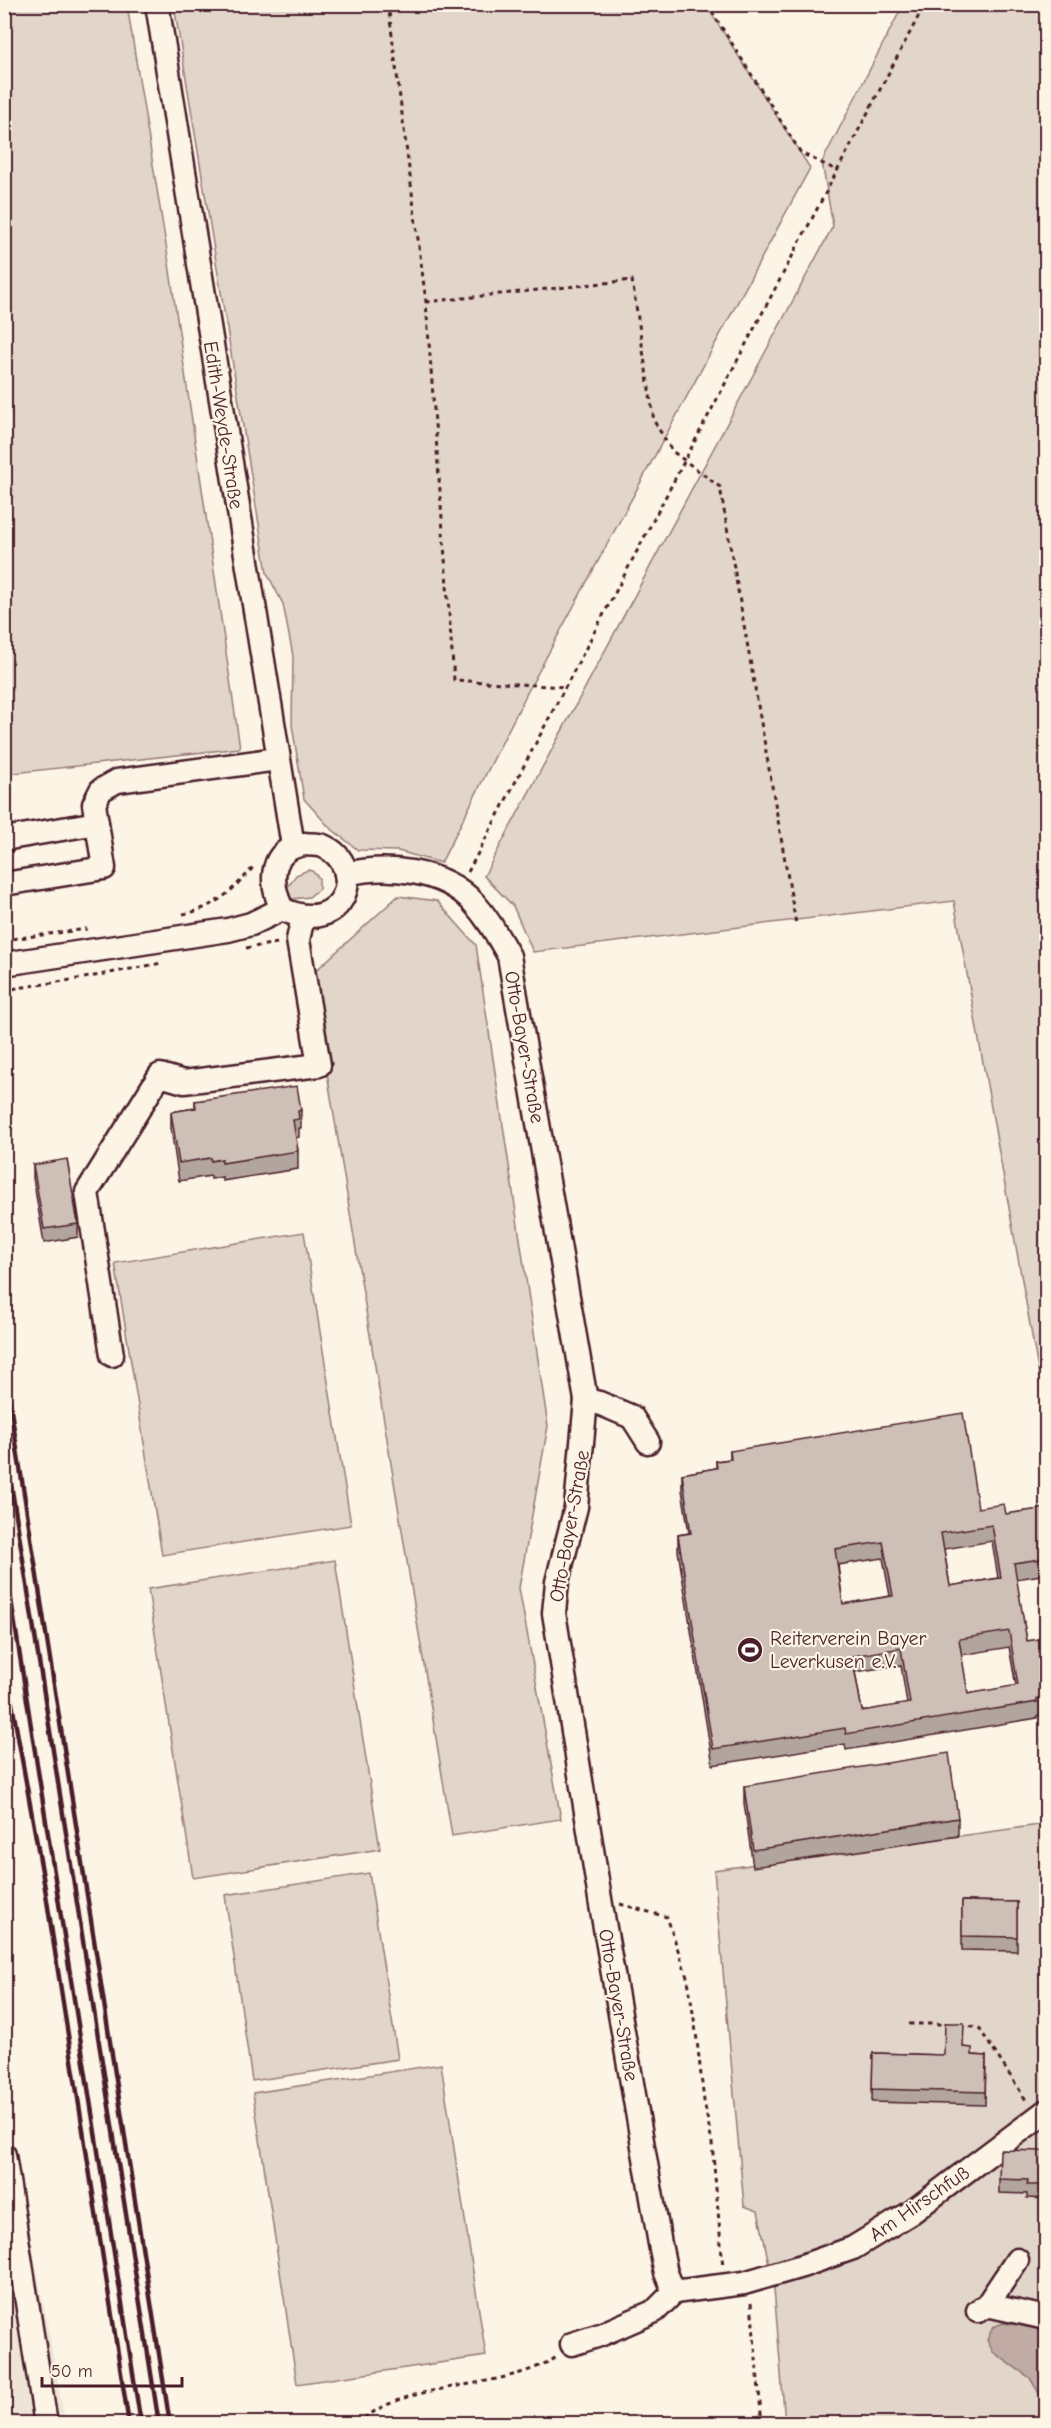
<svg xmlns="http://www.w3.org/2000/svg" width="1051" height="2428" viewBox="0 0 1051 2428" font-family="'Comic Neue',sans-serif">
<rect width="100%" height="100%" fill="#fcf5e5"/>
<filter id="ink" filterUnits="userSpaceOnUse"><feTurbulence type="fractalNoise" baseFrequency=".0167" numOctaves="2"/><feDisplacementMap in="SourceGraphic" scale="12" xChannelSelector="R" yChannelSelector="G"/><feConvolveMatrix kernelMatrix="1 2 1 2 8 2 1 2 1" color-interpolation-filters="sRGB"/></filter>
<g filter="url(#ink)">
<path fill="#eee5d7" d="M4 2096 52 2350 65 2423H5Z"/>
<g fill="#e2d5ca" stroke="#967a7a" stroke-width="1.5">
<path d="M4 5H127L168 257 240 748 5 774Z"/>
<path d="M174 5H706L810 168 527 693 441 863 398 851 358 850 329 827 304 799 292 725 293 656 283 604 267 573Z"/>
<path d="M903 5H1046V1414L954 901 533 952 513 906 484 876 833 226 822 162Z"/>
<path d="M308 870 312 871 319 878V889L309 897 292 899 288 896 287 888 296 875Z"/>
<path d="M398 896 437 901 476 945 548 1426 519 1588 561 1819 452 1836 311 975Z"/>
<path d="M304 1232 351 1525 162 1555 115 1263Z"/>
<path d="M335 1560 380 1849 193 1878 148 1589Z"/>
<path d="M1046 1824V2423H785L774 2288 758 2211 744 2206 714 1870Z"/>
<path d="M369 1873 398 2059 252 2081 225 1895Z"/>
<path d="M441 2064 486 2356 297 2384 253 2093Z"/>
</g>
<path fill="#c0aca5" stroke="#917474" stroke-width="1.5" d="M1003 2323 1046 2328V2405L1030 2378 993 2352 987 2340 993 2327Z"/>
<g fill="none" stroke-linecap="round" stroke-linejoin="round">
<g stroke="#4a1f2b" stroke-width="27">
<g id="minor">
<path d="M157 4 293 846"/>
<path d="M4 839 97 823"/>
<path d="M305 844C310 845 318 844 323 846 368 865 346 939 282 909 269 882 269 849 305 844Z"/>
<path d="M346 874C386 864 444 870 473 902 488 918 498 937 509 956L586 1400 576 1507 557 1582 554 1613 601 1905 660 2244 666 2273 674 2292"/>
<path d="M4 884 104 868 94 804 101 790 117 781 278 759"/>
<path d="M4 964 228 930 251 924 282 909"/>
<path d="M112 1355 87 1192 160 1075 184 1082 319 1065 298 940 303 917"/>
<path d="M586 1400 599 1403 632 1417 648 1442"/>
<path d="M4 2155 46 2424"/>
<path d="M674 2292 744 2283 802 2266 853 2248 912 2212 1046 2111"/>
<path d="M987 2305 1017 2260"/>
<path d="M978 2311 987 2305 1046 2318"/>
<path d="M572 2344 600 2335 655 2311 674 2292"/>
</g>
</g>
<g stroke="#4a1f2b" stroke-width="3" stroke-dasharray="4.5 4.5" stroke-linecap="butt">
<path d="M388 4 426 302 454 680 565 687"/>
<path d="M707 4 801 153 836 170"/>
<path d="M426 302 632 280 654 421 672 451 720 487 796 924"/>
<path d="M468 872 925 4"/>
<path d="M183 914C214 909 235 889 254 866"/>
<path d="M4 940 87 929"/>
<path d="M246 948 278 943"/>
<path d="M4 990 84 978 162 963"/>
<path d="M620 1904 667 1917 688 1980 696 2032 704 2101 712 2143 723 2267"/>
<path d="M909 2024H949"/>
<path d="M961 2025 979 2028 1026 2100"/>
<path d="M751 2303 762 2424"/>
<path d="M357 2424C410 2377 496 2394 557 2357"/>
</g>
<use href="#minor" stroke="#fcf5e5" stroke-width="22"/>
<g stroke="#4a1f2b" stroke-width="4.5">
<path d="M4 1366 170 2424"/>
<path d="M4 1439 159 2424"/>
<path d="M4 1555 141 2424"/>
<path d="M4 1659 45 1888 129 2424"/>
</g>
</g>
<g fill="#b2a59d" stroke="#4a1f2b" stroke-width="1.5" fill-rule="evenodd">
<path d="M195 1101 301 1110V1128H299V1137L296 1138 298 1151V1169L222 1181V1177L211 1179V1176L179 1181 171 1129V1112L195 1108Z"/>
<path d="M33 1165 78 1224V1237L44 1243 33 1178Z"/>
<path d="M730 1451 1006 1514 1047 1508V1574L1016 1579 1027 1641 1047 1638V1714L1037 1716V1718L846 1750 845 1744 713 1765 678 1551V1535L689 1533 682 1490V1474L716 1468V1461L730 1459ZM992 1541 998 1578 950 1586 944 1549ZM883 1558 890 1596 843 1604 838 1565ZM1009 1647 1016 1686 968 1694 961 1655ZM901 1665 907 1704 862 1711 855 1672Z"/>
<path d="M1047 1737V1781L1042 1751V1738Z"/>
<path d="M744 1786 958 1818V1836L753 1867 744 1803Z"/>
<path d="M962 1901 1017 1902V1951L962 1950Z"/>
<path d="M1047 1902V2038L1043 2037Z"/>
<path d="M964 2047 972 2055 986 2056 985 2105 872 2102 873 2053 944 2055Z"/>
<path d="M1047 2151V2199L1027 2198V2194L999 2193V2179Z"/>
</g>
<g fill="#cfc0b7" stroke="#4a1f2b" stroke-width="1.5" fill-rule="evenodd">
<path d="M297 1086 301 1110 298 1111 299 1119 293 1120 298 1151 222 1163V1159L211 1161V1158L179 1163 171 1112 196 1108 195 1101Z"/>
<path d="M67 1159 78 1224 44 1229 33 1165Z"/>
<path d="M963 1413 978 1508 1004 1504 1006 1514 1047 1508V1558L1014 1563 1027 1641 1047 1638V1698L1037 1699V1702L846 1734 845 1728 713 1749 678 1535 691 1533 682 1474 717 1468 716 1461 731 1459 730 1451ZM992 1525 1001 1578 950 1586 941 1533ZM883 1542 893 1596 843 1604 835 1549ZM1009 1631 1018 1685 968 1694 959 1639ZM901 1648 910 1703 862 1711 852 1656Z"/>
<path d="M1047 1737V1767L1042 1738Z"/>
<path d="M949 1753 958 1818 753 1850 744 1786Z"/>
<path d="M962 1901 1017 1902V1937L962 1936Z"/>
<path d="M1047 1902V2024H1043Z"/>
<path d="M945 2023H964L963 2047 972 2048V2055L986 2056 985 2092 872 2089 873 2053 944 2055Z"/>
<path d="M1000 2150 1047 2151V2185H1027L1028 2180 999 2179Z"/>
</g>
</g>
<defs>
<g id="stadium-disc" transform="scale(1.35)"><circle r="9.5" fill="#4a1f2b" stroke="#fcf5e5"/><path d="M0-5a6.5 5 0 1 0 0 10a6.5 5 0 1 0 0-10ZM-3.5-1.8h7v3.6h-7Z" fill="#fff"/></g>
</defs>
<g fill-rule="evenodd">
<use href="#stadium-disc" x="750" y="1650"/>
</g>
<g text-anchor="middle" stroke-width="4.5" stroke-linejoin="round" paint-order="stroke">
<g font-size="20" fill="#4a1f2b" stroke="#fcf5e5">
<text transform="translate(224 425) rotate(81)" y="7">Edith-Weyde-Straße</text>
<text transform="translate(525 1047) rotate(80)" y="7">Otto-Bayer-Straße</text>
<text transform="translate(569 1526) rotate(-80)" y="7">Otto-Bayer-Straße</text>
<text transform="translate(619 2005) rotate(80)" y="7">Otto-Bayer-Straße</text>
<text transform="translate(919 2203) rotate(-35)" y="7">Am Hirschfuß</text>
</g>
<g font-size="20" fill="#4a1f2b" stroke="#fcf5e5" text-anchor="start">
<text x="770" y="1645">Reiterverein Bayer<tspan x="770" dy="23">Leverkusen e.V.</tspan></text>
</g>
</g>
<rect width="1051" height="2428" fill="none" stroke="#fcf5e5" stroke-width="24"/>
<rect x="12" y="12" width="1027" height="2404" fill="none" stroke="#4a1f2b" stroke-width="2" filter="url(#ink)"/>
<path d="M42 2377v9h140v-9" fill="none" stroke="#4a1f2b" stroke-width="3"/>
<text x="51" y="2377" font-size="18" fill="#4a1f2b" stroke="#fcf5e5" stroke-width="4.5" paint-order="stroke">50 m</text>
</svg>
